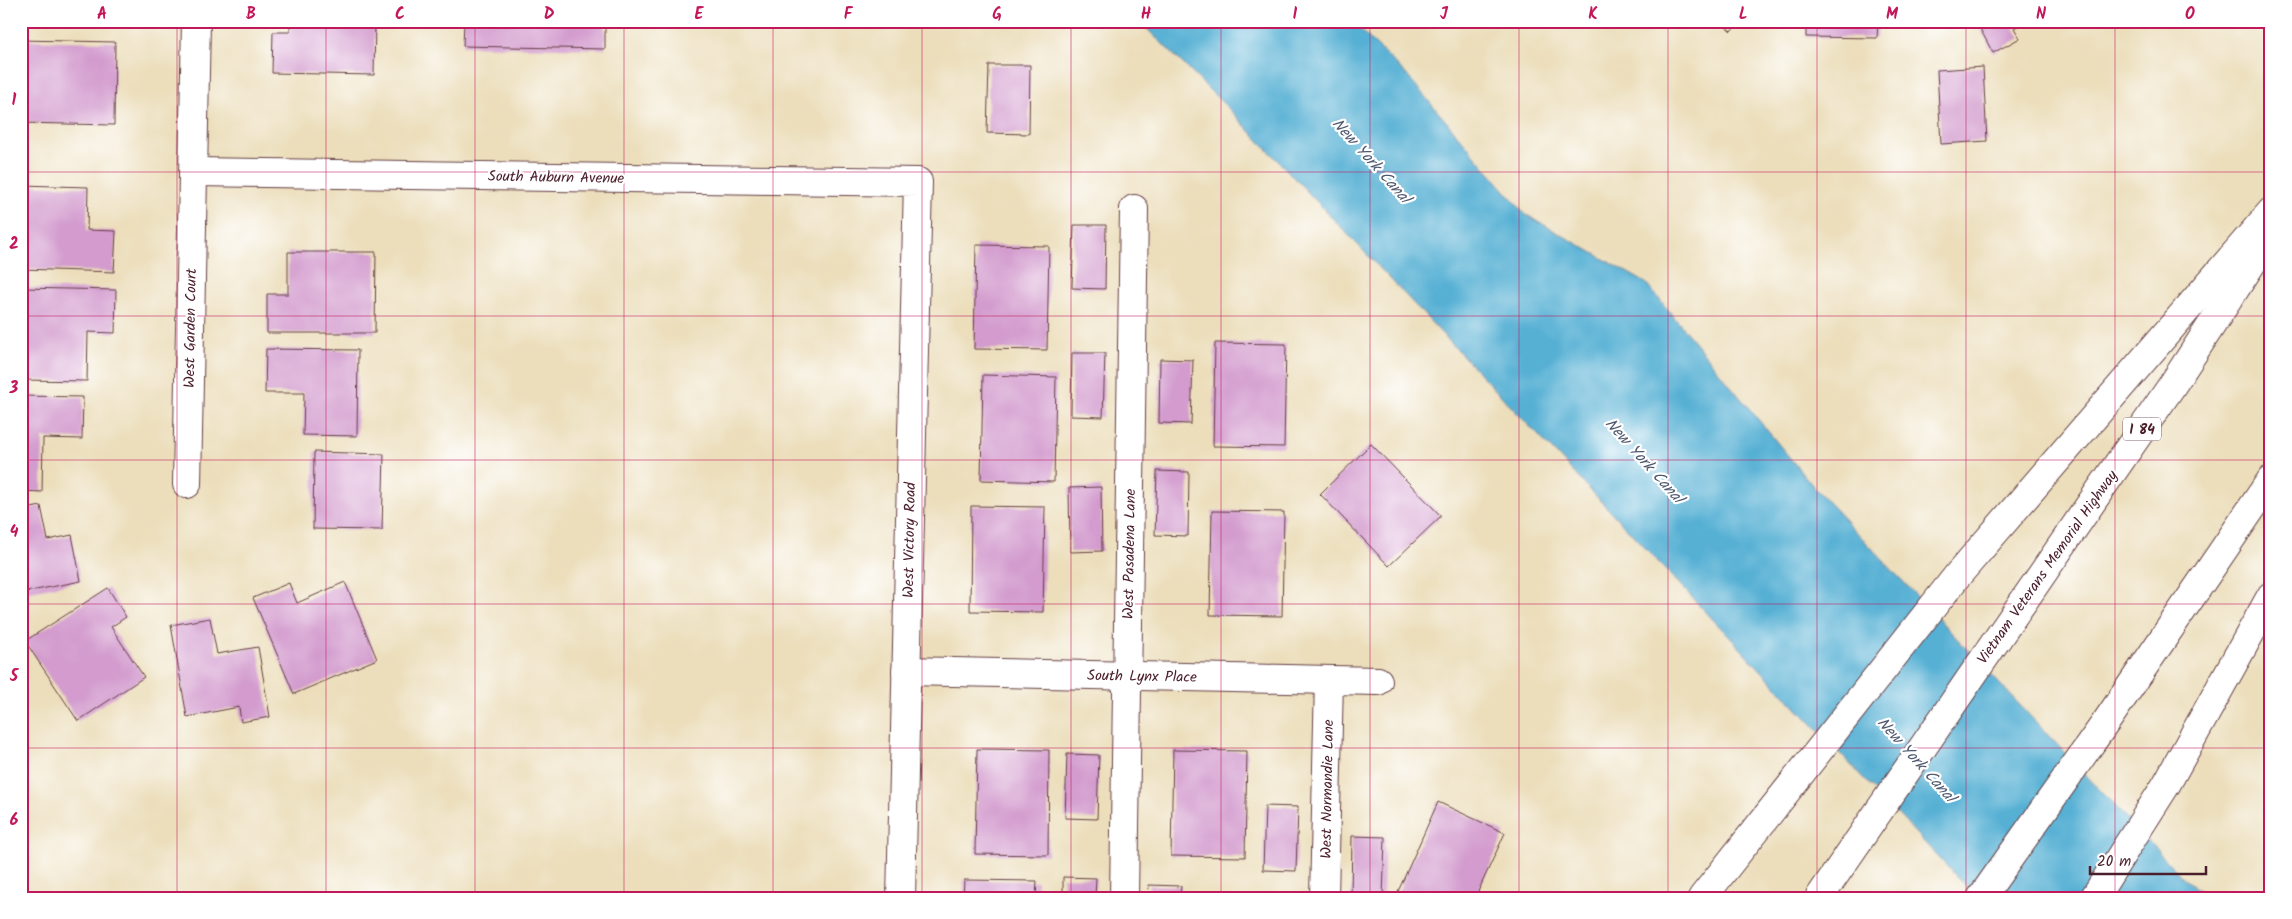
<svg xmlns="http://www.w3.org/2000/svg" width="2292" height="919" viewBox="0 0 2292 919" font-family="Kalam,sans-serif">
<rect width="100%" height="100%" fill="#fff"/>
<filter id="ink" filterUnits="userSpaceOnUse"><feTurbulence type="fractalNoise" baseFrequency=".02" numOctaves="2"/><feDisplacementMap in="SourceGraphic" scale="10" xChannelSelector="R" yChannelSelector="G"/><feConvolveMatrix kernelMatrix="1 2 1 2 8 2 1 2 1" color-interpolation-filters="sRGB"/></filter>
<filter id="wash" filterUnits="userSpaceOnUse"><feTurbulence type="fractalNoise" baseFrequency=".0096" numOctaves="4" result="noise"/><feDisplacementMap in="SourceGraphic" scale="20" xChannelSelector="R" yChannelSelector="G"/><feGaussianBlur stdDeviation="1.12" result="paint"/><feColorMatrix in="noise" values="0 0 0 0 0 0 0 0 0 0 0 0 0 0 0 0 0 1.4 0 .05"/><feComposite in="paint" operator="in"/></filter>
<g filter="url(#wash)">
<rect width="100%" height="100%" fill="#ecdebb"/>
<path fill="#56b0d4" stroke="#506880" d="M1139 21H1351L1404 72 1525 214 1646 283 1813 486 2184 879 2210 898H1977L1228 108Z"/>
<g id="blocks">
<g fill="#d39bce">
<path d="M290 21H375L374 75 272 73 273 32H290Z"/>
<path d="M464 21H605V49L463 46Z"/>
<path d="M1719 21H1739L1731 31Z"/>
<path d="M1806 21H1878L1877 38 1806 37Z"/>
<path d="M1976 21H2027L2014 28 2020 38 1993 53Z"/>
<path d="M21 40 115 42 114 125 21 123Z"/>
<path d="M989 65H1030L1029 134 987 133Z"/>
<path d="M1983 67 1987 141 1941 144 1937 70Z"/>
<path d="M21 185 88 187 87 230 116 231 114 272 21 269Z"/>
<path d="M1074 225H1106L1105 289 1072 288Z"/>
<path d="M976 245 1049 246 1047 350 974 349Z"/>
<path d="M288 252H376L375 333H267V294H288Z"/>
<path d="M21 288 116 290 115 333 88 332 87 381 21 380Z"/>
<path d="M1215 343 1286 344 1284 447 1213 446Z"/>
<path d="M266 349 358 350 357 436 303 435 304 393H265Z"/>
<path d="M1072 353H1105L1103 417 1071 416Z"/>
<path d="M1160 359 1193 360 1191 424 1159 423Z"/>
<path d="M983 375 1056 377 1054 482 981 480Z"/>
<path d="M21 396 83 397 82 439 43 438 42 492 21 491Z"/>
<path d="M1371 444 1441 516 1389 566 1320 494Z"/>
<path d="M314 452 384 454 382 530 313 529Z"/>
<path d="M1157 471 1189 472 1188 536 1155 535Z"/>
<path d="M1101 487 1102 551 1070 552 1069 488Z"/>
<path d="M41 506 48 540 72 535 81 581 21 593V510Z"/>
<path d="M971 506 1045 507 1043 612 970 611Z"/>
<path d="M1212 511 1284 512 1282 616 1210 615Z"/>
<path d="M345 582 377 659 294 694 253 598 289 583 297 603Z"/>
<path d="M108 588 126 617 111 627 144 677 78 721 25 641Z"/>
<path d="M210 618 217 654 258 647 270 717 241 722 239 707 187 717 171 625Z"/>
<path d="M977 749 1049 750 1048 855 975 854Z"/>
<path d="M1173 750 1247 751 1245 857 1171 856Z"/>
<path d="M1067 754 1099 755 1097 819 1065 818Z"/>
<path d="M1438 802 1505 833 1475 898H1398L1396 896Z"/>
<path d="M1265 806 1298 807 1296 871 1263 870Z"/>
<path d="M1352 836 1385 837 1383 898H1351Z"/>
<path d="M1063 877 1096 878 1095 898H1063Z"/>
<path d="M964 880 1037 881 1036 898H963Z"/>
<path d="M1149 885 1181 886 1180 898H1148Z"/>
</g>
</g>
</g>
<g filter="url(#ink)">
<use href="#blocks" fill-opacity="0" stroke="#623c41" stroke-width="1"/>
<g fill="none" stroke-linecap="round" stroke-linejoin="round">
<g stroke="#623c41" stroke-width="30">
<g id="street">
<path d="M194 172 918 182 901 898"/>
<path d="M187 484 196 21"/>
<path d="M906 671 1378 681"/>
<path d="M1124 898 1134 209"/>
<path d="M1324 898 1329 680"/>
</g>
</g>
<g stroke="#623c41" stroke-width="30">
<g id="highway">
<path d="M1702 898 1957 576 2271 212"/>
<path d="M1819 898 2171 387 2271 234"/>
<path d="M1981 898 2106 722 2271 480"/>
<path d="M2094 898 2166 785 2271 596"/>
</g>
</g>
<use href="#street" stroke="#fff" stroke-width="28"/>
<use href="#highway" stroke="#fff" stroke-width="28"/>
</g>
</g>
<path fill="none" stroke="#c2185b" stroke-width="1" stroke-opacity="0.55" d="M177 21V898M326 21V898M475 21V898M624 21V898M773 21V898M922 21V898M1071 21V898M1221 21V898M1370 21V898M1519 21V898M1668 21V898M1817 21V898M1966 21V898M2115 21V898M21 172H2271M21 316H2271M21 460H2271M21 604H2271M21 748H2271"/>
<g text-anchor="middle" stroke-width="4.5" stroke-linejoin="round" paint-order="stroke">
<rect fill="#fff" stroke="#80626b" stroke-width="1" x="2123" y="417.5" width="38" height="23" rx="4"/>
<g font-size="14" font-weight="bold" fill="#4a1f2b">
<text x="2142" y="434">I 84</text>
</g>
<g font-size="15" fill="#4a1f2b" stroke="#fff">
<text transform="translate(556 177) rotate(1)" y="5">South Auburn Avenue</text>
<text transform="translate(190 328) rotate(-89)" y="5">West Garden Court</text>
<text transform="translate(909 540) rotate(-89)" y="5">West Victory Road</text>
<text transform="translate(1129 554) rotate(-89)" y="5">West Pasadena Lane</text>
<text transform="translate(2047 567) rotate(-55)" y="5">Vietnam Veterans Memorial Highway</text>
<text transform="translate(1142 676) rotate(1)" y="5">South Lynx Place</text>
<text transform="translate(1327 789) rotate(-89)" y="5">West Normandie Lane</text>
</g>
<g font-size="16" font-style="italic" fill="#4f596f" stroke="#fff">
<text transform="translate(1372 160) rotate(48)" y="6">New York Canal</text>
<text transform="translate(1645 460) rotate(48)" y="6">New York Canal</text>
<text transform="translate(1917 759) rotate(48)" y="6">New York Canal</text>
</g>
</g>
<rect width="2292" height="919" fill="none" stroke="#fff" stroke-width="55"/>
<path d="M2090 866v8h116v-8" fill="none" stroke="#4a1f2b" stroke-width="2.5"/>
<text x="2097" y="866" font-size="15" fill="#4a1f2b" stroke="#ffffff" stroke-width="4" paint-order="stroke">20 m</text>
<rect x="28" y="28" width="2236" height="864" fill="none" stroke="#c2185b" stroke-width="2"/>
<g font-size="16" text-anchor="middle" font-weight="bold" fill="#c2185b">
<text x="102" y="19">A</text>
<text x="251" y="19">B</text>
<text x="400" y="19">C</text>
<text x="549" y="19">D</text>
<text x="699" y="19">E</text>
<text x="848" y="19">F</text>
<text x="997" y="19">G</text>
<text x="1146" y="19">H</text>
<text x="1295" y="19">I</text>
<text x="1444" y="19">J</text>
<text x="1593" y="19">K</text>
<text x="1743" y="19">L</text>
<text x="1892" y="19">M</text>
<text x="2041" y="19">N</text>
<text x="2190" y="19">O</text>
<text x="14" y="105">1</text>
<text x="14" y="249">2</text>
<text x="14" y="393">3</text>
<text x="14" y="537">4</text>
<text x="14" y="681">5</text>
<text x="14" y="825">6</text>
</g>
</svg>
